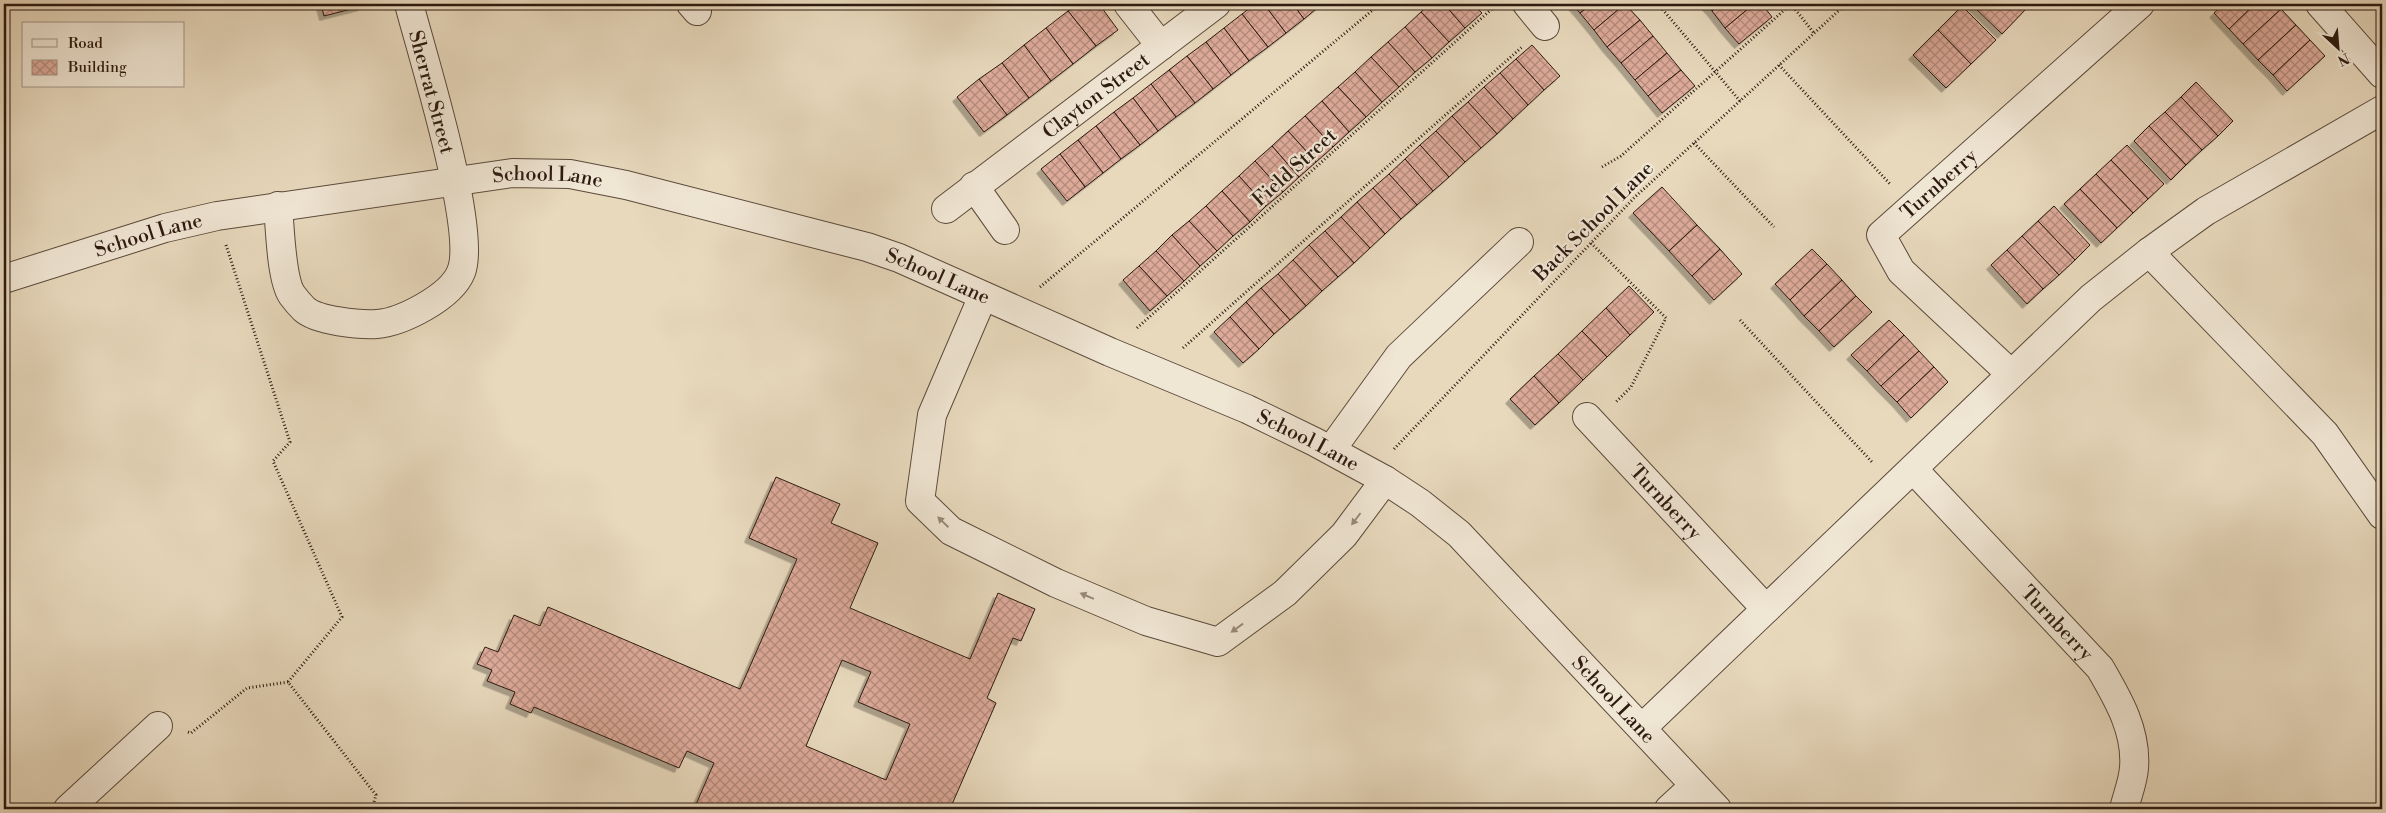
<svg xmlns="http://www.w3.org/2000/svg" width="2386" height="813" viewBox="0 0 2386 813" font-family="'Libre Bodoni',serif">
<defs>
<pattern id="building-cross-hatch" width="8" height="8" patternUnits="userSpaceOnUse" patternTransform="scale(1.25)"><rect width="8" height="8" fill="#deab9b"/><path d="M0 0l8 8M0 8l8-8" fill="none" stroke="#b48a7d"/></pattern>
<filter id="shadow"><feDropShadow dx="-4.5" dy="4.5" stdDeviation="0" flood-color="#0004"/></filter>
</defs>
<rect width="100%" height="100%" fill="#e8d9bd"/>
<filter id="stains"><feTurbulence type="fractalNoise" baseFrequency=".004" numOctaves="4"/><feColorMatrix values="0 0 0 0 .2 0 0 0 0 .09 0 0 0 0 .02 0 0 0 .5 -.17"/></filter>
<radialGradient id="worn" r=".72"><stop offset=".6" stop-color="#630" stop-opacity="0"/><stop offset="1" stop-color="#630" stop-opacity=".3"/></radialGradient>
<g fill="url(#building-cross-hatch)" stroke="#2c1a10" fill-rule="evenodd" filter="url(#shadow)">
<path d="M321 4H362L363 6 324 16Z"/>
<path d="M1078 4H1099L1118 30 1096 46 1068 11Z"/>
<path d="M1255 4H1264L1286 33 1268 47 1242 14Z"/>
<path d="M1264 4H1293L1304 19 1286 33Z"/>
<path d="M1293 4H1322L1304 19Z"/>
<path d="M1430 4H1444L1465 28 1449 42 1421 12Z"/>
<path d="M1444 4H1473L1482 13 1465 28Z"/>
<path d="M1572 4H1592L1580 13Z"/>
<path d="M1592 4H1625L1594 30 1580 13Z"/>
<path d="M1625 4 1640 20 1607 47 1594 30Z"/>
<path d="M1705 4H1721L1712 11Z"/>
<path d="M1721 4H1754L1725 28 1712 11Z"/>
<path d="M1754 4H1762L1772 17 1739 44 1725 28Z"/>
<path d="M1971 4H2021L2026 9 2002 34Z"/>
<path d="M2224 4H2255L2229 29 2214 13Z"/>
<path d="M2255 4H2276L2281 9 2243 44 2229 29Z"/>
<path d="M1962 6 1996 40 1971 64 1938 30Z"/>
<path d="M2281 9 2296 25 2258 60 2243 44Z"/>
<path d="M1068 11 1096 46 1073 64 1046 28Z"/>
<path d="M1421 12 1449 42 1432 58 1405 27Z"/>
<path d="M1242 14 1268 47 1249 61 1224 28Z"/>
<path d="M1640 20 1653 36 1621 63 1607 47Z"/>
<path d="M2296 25 2310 40 2273 75 2258 60Z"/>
<path d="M1405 27 1432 58 1415 72 1388 42Z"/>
<path d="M1046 28 1073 64 1051 81 1024 45Z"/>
<path d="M1224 28 1249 61 1231 75 1206 42Z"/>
<path d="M1938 30 1971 64 1946 88 1913 55Z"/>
<path d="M1653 36 1667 53 1635 80 1621 63Z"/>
<path d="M2310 40 2325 56 2287 91 2273 75Z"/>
<path d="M1206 42 1231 75 1213 89 1187 56Z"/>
<path d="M1388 42 1415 72 1399 87 1371 57Z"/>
<path d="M1024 45 1051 81 1029 98 1002 63Z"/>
<path d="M1532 45 1560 76 1544 90 1516 59Z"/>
<path d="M1667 53 1681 70 1648 96 1635 80Z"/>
<path d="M1187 56 1213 89 1195 103 1169 70Z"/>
<path d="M1371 57 1399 87 1382 102 1355 72Z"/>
<path d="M1516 59 1544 90 1528 105 1500 73Z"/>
<path d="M1002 63 1029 98 1007 115 979 79Z"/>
<path d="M1169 70 1195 103 1176 117 1151 84Z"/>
<path d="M1681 70 1695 86 1662 113 1648 96Z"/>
<path d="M1355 72 1382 102 1366 117 1338 87Z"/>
<path d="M1500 73 1528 105 1513 119 1484 87Z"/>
<path d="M979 79 1007 115 984 132 957 97Z"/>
<path d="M2196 82 2233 121 2218 136 2181 97Z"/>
<path d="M1151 84 1176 117 1158 131 1133 98Z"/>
<path d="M1338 87 1366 117 1349 132 1322 101Z"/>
<path d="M1484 87 1513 119 1497 134 1468 102Z"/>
<path d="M2181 97 2218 136 2202 150 2165 112Z"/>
<path d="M1133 98 1158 131 1140 145 1114 112Z"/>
<path d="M1322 101 1349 132 1333 147 1305 116Z"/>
<path d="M1468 102 1497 134 1481 148 1452 116Z"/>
<path d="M1114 112 1140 145 1121 159 1096 126Z"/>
<path d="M2165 112 2202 150 2186 165 2149 126Z"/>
<path d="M1305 116 1333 147 1316 162 1288 131Z"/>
<path d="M1452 116 1481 148 1465 162 1436 131Z"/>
<path d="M1096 126 1121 159 1103 173 1078 140Z"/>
<path d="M2149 126 2186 165 2171 180 2134 141Z"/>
<path d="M1288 131 1316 162 1299 177 1272 146Z"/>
<path d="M1436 131 1465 162 1449 177 1420 145Z"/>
<path d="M1078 140 1103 173 1085 187 1060 154Z"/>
<path d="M1420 145 1449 177 1433 191 1405 159Z"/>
<path d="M2127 145 2164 184 2148 199 2111 160Z"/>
<path d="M1272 146 1299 177 1283 192 1255 161Z"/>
<path d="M1060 154 1085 187 1067 201 1041 169Z"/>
<path d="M1405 159 1433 191 1417 205 1389 174Z"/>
<path d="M2111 160 2148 199 2133 213 2096 174Z"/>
<path d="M1255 161 1283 192 1266 206 1239 176Z"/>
<path d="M1389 174 1417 205 1401 219 1373 188Z"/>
<path d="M2096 174 2133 213 2117 228 2080 189Z"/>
<path d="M1239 176 1266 206 1250 222 1222 191Z"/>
<path d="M1662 187 1697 225 1669 251 1633 213Z"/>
<path d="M1373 188 1401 219 1385 234 1357 202Z"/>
<path d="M2080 189 2117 228 2101 243 2064 204Z"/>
<path d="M1222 191 1250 222 1233 236 1206 206Z"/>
<path d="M1357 202 1385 234 1370 248 1341 217Z"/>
<path d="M1206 206 1233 236 1217 251 1189 221Z"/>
<path d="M2054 206 2090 245 2075 260 2038 221Z"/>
<path d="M1341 217 1370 248 1354 263 1325 231Z"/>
<path d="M1189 221 1217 251 1200 266 1172 235Z"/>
<path d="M2038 221 2075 260 2059 275 2022 236Z"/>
<path d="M1697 225 1720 249 1692 276 1669 251Z"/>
<path d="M1325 231 1354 263 1338 277 1309 245Z"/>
<path d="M1172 235 1200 266 1184 281 1156 251Z"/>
<path d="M2022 236 2059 275 2043 289 2007 250Z"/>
<path d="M1309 245 1338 277 1322 291 1293 260Z"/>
<path d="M1720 249 1742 274 1714 300 1692 276Z"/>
<path d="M1812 249 1827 264 1790 300 1775 284Z"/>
<path d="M2007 250 2043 289 2027 304 1991 265Z"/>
<path d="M1156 251 1184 281 1167 296 1139 266Z"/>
<path d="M1293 260 1322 291 1306 306 1278 274Z"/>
<path d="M1827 264 1842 280 1804 316 1790 300Z"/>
<path d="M1139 266 1167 296 1150 311 1123 280Z"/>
<path d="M1278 274 1306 306 1290 320 1261 288Z"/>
<path d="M1842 280 1856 296 1819 331 1804 316Z"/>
<path d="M1629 286 1654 312 1630 335 1606 308Z"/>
<path d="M1261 288 1290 320 1274 334 1246 302Z"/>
<path d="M1856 296 1872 312 1834 347 1819 331Z"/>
<path d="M1246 302 1274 334 1259 349 1230 317Z"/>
<path d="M1606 308 1630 335 1607 357 1582 331Z"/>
<path d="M1230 317 1259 349 1243 363 1214 332Z"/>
<path d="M1889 320 1904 335 1867 371 1851 355Z"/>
<path d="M1582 331 1607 357 1583 380 1558 354Z"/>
<path d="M1904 335 1919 351 1881 386 1867 371Z"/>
<path d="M1919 351 1934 367 1897 402 1881 386Z"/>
<path d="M1558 354 1583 380 1559 403 1534 376Z"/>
<path d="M1934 367 1948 382 1911 418 1897 402Z"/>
<path d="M1534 376 1559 403 1535 425 1510 399Z"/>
<path d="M776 477 840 504 831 523 878 543 850 608 970 659 998 593 1035 609 1021 641 1013 638 987 698 996 703 950 809H791L782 805 780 809H694L714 763 687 751 679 768 534 707 531 713 510 704 515 692 487 681 492 670 477 664 485 647 498 652 514 615 540 626 548 607 740 689 797 559 749 538ZM842 660 871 672 858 702 910 724 886 780 806 746Z"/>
</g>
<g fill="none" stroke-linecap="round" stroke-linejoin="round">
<g stroke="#5b4a3b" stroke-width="30">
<g id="minor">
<path d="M691 4 697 11"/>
<path d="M1128 4 1161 46"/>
<path d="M1527 4 1545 26"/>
<path d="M2320 4 2382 74"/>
<path d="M974 186 1005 230"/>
<path d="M278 206C280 227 281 279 292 295 295 299 300 305 304 309 317 321 360 325 377 324 402 322 451 297 461 272 478 232 422 54 409 4"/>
<path id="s1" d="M946 209 1216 4"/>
<path d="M2149 252 2325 434 2382 515"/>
<path id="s2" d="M4 279 165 228 217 216 512 173 570 174 626 185 867 247 899 258 1110 352 1247 409 1315 442 1385 480 1420 503 1459 534 1717 809"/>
<path d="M983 296 932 415 920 501 951 531 1056 583 1146 621 1218 642 1285 593 1344 535 1385 480"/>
<path id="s3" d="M2011 374 1901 271 1881 235 2140 4"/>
<path id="s4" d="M1587 417 1766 609"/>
<path d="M1331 450 1399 356 1519 242"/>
<path id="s5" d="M1913 469 2100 668C2118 699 2137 731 2134 768 2133 782 2127 796 2124 809"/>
<path d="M1642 728 2091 298 2149 252 2206 211 2382 110"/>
<path d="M68 809 158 726"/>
<path d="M1669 809 1694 786"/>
</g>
</g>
<g stroke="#2c1a10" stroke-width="3" stroke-dasharray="1 2.5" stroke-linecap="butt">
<path d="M1658 4 1740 101"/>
<path d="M1791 4 1814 33"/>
<path d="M1779 65 1891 185"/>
<path d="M1694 143 1774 227"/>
<path d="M1602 167 1621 156 1791 4"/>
<path d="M1591 243 1666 318 1631 387 1616 402"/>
<path d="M226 245 290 442 273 461 342 617 288 682 376 795 372 809"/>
<path d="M1040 287 1380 4"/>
<path d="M1740 320 1872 462"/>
<path d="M1137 328 1495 6"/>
<path d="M1183 348 1522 47"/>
<path d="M1394 449 1635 197 1846 4"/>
<path d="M188 732 191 733 247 688 288 682"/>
</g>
<use href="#minor" stroke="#f0e6d4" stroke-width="28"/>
</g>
<defs><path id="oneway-solid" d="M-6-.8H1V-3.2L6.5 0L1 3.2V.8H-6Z" transform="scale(1.25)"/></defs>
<g fill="#988a7c">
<use href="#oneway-solid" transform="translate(1356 519) rotate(127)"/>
<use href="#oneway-solid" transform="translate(943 522) rotate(-136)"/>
<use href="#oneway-solid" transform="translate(1087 596) rotate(-157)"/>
<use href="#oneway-solid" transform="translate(1237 628) rotate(144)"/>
</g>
<g text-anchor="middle" stroke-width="4.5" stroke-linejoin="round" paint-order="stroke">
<g font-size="20" fill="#2c1a10" stroke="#f0e6d4">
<text transform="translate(432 92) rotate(75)" y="7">Sherrat Street</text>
<text dy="7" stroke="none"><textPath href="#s1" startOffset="188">Clayton Street</textPath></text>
<text transform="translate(1294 167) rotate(-42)" y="7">Field Street</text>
<text dy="7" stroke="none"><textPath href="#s2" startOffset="556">School Lane</textPath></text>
<text dy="7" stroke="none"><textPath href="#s3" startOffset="269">Turnberry</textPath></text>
<text transform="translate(1593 221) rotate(-45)" y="7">Back School Lane</text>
<text dy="7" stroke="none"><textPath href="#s2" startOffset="151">School Lane</textPath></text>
<text dy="7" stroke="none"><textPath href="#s2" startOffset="961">School Lane</textPath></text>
<text dy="7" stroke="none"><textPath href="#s2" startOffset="1366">School Lane</textPath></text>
<text dy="7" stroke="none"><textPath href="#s4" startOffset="116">Turnberry</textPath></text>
<text dy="7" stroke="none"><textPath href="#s5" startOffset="211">Turnberry</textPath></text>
<text dy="7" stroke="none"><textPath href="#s2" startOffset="1771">School Lane</textPath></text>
</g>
</g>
<rect width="2386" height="813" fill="none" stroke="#e8d9bd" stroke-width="20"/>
<rect x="5" y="5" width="2376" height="803" fill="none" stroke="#2c1a10" stroke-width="2.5"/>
<rect x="10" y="10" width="2366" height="793" fill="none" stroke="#2c1a10"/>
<rect x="22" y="22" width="162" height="65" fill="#f0e6d4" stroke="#a29486"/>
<rect x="32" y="39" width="25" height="8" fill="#f0e6d4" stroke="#a29486"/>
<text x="68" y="48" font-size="15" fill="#2c1a10">Road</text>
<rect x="32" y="60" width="25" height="15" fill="url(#building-cross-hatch)" stroke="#a29486"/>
<text x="68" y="72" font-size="15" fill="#2c1a10">Building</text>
<g transform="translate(2338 48) rotate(154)" stroke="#f0e6d4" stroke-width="4" paint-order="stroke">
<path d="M0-4L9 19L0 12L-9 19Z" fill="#2c1a10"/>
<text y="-8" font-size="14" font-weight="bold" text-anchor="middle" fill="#2c1a10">N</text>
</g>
<rect width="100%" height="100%" filter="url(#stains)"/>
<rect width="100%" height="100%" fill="url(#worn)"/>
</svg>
